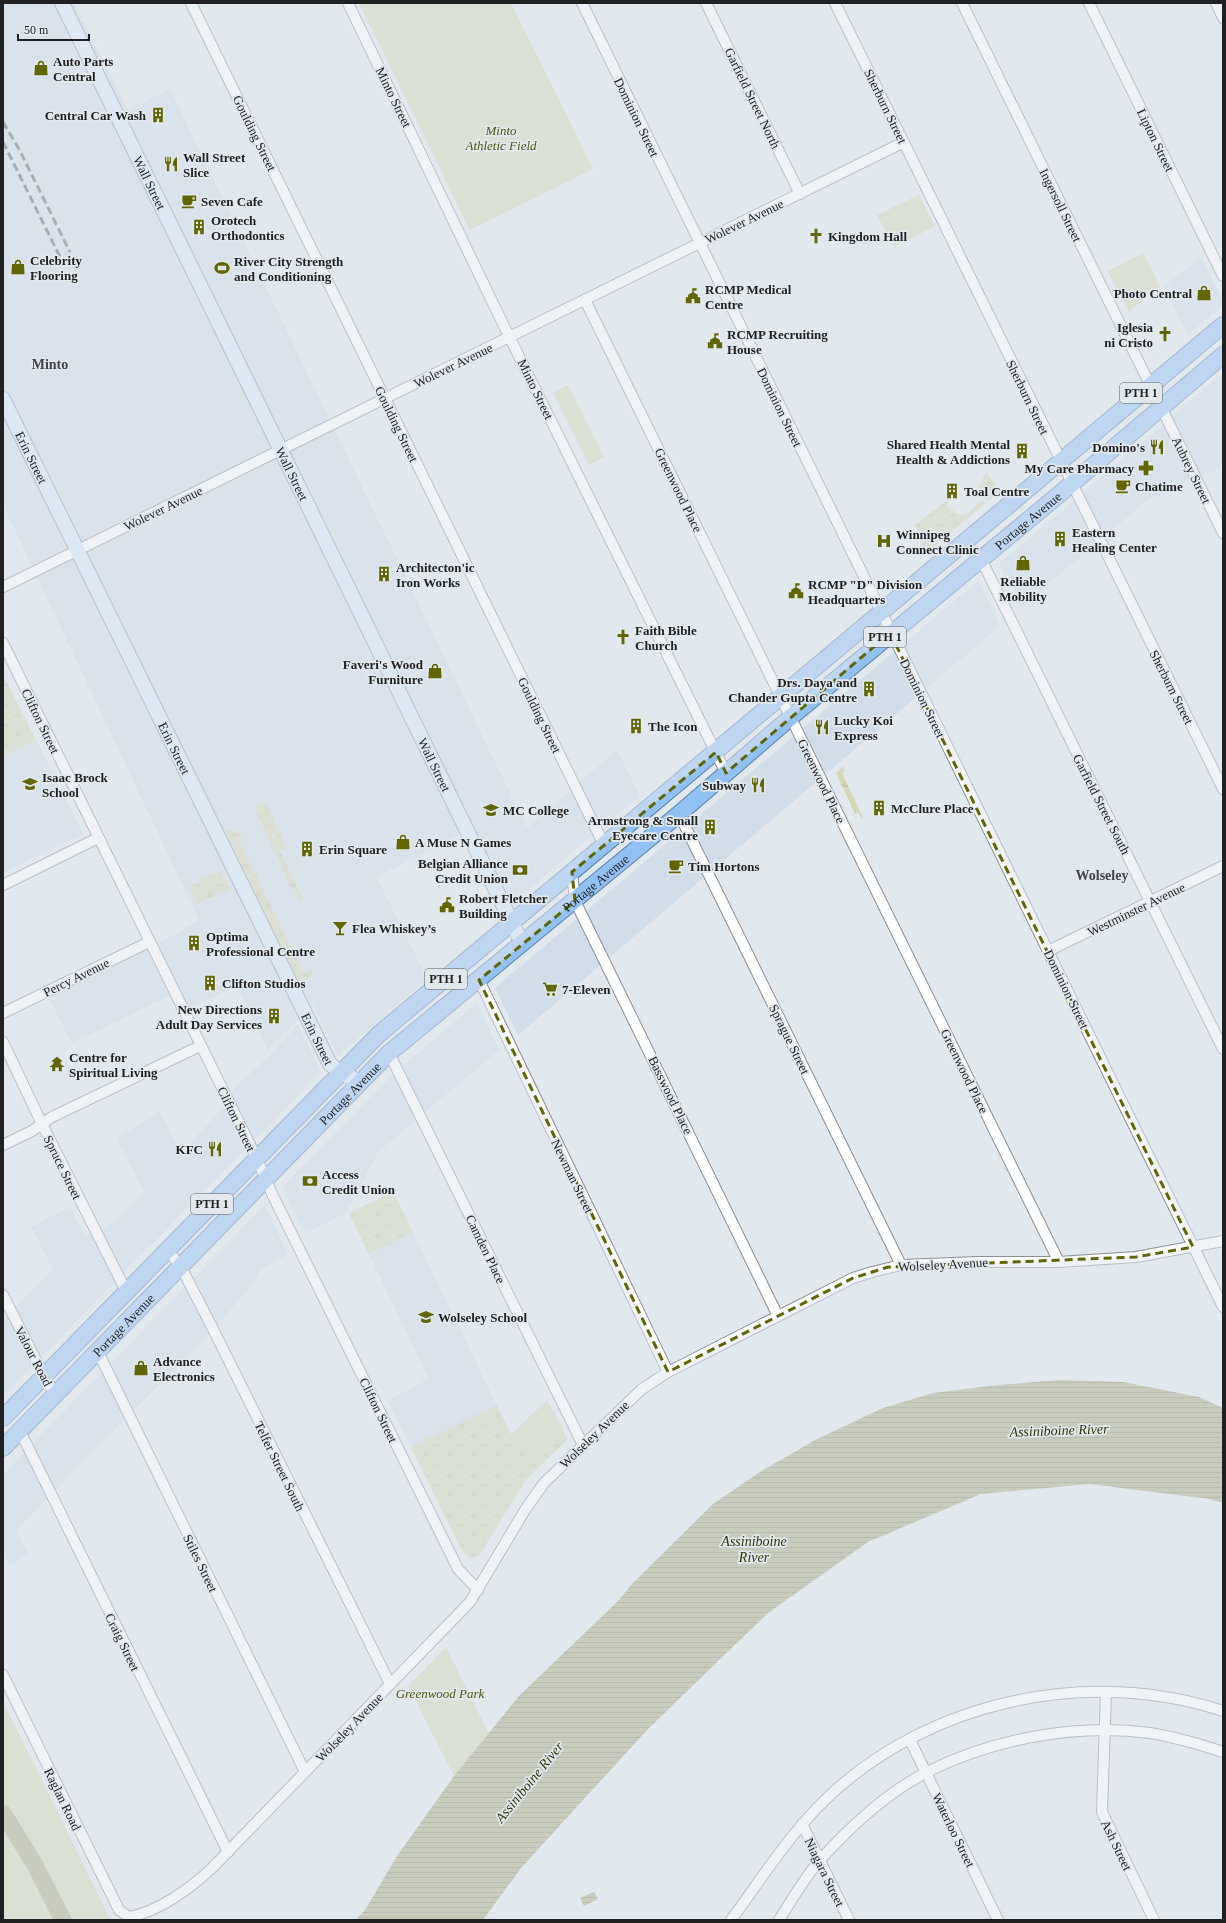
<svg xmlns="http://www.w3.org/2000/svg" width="1226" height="1923" viewBox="0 0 1226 1923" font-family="'Times New Roman',serif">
<defs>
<pattern id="grass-tufts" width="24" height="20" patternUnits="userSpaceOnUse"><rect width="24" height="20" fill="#d3d7b6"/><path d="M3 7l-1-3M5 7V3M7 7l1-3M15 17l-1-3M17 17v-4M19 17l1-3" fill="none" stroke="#b5b89c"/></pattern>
<pattern id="water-rules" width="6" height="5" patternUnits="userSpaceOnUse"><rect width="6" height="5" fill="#a7ac80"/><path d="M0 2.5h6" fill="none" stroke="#878c68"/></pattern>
</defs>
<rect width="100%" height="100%" fill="#e1e8ee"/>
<g fill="#d1dde9">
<path d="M3 3H75L128 110 170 89 527 828 617 750 640 796 555 867 499 916 461 834 377 877 427 979 338 1056 313 1005 268 1050 236 986 178 1014 169 996 72 1043 48 996 184 930 183 928 199 920 3 505Z"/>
<path d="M1201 257 1223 301V305L1188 335 1164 286Z"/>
<path d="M1223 373V466L1208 474 1206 471 1145 502 1021 607 999 564Z"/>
<path d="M978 581 1000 626 518 1035 495 988Z"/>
<path d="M3 675 83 834 3 873Z"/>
<path d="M477 1003 499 1050 378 1152 346 1213 305 1233 282 1187 397 1071Z"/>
<path d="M298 1025 321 1072 3 1396V1320L53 1269 31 1227 70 1207 85 1236 107 1228 144 1191 116 1138 160 1112 181 1153 220 1111 234 1088 267 1058Z"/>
<path d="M393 1192 511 1434 547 1400 567 1440 525 1481 480 1554 474 1558 465 1554 460 1546 388 1400 429 1379 349 1213Z"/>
<path d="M265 1205 288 1255 260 1270 252 1285 212 1331 16 1530 29 1555 9 1565 3 1553V1474Z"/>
</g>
<g fill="url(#grass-tufts)">
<path d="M986 472 1000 491 989 500 979 495 978 489Z"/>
<path d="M947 500V507L960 515C970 513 973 510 978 502L984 501 986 503 926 553 915 525Z"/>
<path d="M3 675 36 740 7 754V757L3 759Z"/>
<path d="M843 767 845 771 843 772V775L863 818 862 819 858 812 855 814 836 773Z"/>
<path d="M265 801 287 848 280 851 303 898 297 901 298 898 293 888 290 887 280 862 253 807Z"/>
<path d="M226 829 244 834 238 838 304 973 312 970 314 975 302 984 298 982 225 831Z"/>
<path d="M220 871 230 889 197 904 189 886Z"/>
<path d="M393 1192 413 1233 369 1254 349 1213Z"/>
<path d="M497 1405 511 1435 515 1438 524 1437 531 1451 545 1454V1444L562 1428 567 1440 525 1481 480 1554C471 1562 465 1555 460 1546L411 1447Z"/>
</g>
<g fill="#d3d7b6">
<path d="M359 3H511L593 169 470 230Z"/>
<path d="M919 195 935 226 894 247 877 215Z"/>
<path d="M1143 253 1160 286 1129 312 1108 271Z"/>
<path d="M568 385 604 457 589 465 553 393Z"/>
<path d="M547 1400 562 1428 545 1444 544 1456 537 1458 524 1438H515L511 1435Z"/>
<path d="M446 1647 489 1734 454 1776 408 1686Z"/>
<path d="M3 1702 103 1904 111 1920H69L42 1868 3 1805Z"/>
<path d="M3 1820 13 1834 34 1879 57 1920H3Z"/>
</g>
<g fill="url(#water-rules)">
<path d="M1060 1380 1123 1382 1199 1397 1223 1408V1503L1210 1499 1089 1484 981 1494 868 1542 768 1613 648 1729 521 1868 483 1920H356L365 1910 397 1856 454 1776 519 1696 617 1602 633 1583 713 1504 760 1472 817 1439 883 1408 933 1393 998 1385Z"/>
<path d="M594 1892 598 1899 584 1906 580 1898Z"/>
</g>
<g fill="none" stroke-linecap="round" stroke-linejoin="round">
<path stroke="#a7ac80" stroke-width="17" d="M3 1813 35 1865 63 1920"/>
<g stroke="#8a9095" stroke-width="12">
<g id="minor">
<path d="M191 3 604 845"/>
<path d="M348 3 504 326 726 773"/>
<path d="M582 3 1223 1307"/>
<path d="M706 3 800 194"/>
<path d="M835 3 1223 789"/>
<path d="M962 3 1223 533"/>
<path d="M1089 3 1223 276"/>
<path d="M1216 3 1223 18"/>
<path d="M585 300 1059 1262"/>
<path d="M981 559 1223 1049"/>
<path d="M3 587 904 142"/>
<path d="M3 643 257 1159 273 1196 458 1569 478 1590"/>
<path d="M679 814 901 1265"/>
<path d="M572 872 575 901 778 1316"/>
<path d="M3 885 98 838"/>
<path d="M1048 951 1223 866"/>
<path d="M479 980 668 1372"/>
<path d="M3 1013 149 942"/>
<path d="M3 1042 42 1124 126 1291"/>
<path d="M389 1053 583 1445"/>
<path d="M3 1145 32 1131 52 1117 200 1046"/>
<path d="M167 1249 181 1267 214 1331 390 1684"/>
<path d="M3 1295 44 1376 56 1395"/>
<path d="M98 1352 305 1772"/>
<path d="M20 1431 228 1852"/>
<path d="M3 1675 119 1910 129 1917C158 1912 191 1888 212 1868L470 1602 525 1510 544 1483 642 1389 668 1372 853 1278 872 1272 901 1265 978 1262H1059L1136 1257 1223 1241"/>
<path d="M1106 1692 1102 1812 1154 1920"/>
<path d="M910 1740 998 1920"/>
<path d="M802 1824 849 1920"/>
<path d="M731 1920C762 1878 789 1835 826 1799 929 1700 1089 1667 1223 1711"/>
<path d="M779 1920C792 1900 804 1878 820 1860 850 1827 886 1793 927 1772 992 1739 1077 1723 1150 1733 1175 1737 1199 1744 1223 1752"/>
</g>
</g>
<g stroke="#8a9095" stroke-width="16">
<g id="secondary">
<path id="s1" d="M62 3 522 943"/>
<path id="s2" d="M3 399 330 1064 341 1073 361 1082"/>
</g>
</g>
<g stroke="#5880a9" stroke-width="18">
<g id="trunk">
<path d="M3 1418 379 1034 1223 325"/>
<path id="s3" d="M3 1448 389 1053 679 814 791 717 1062 492 1223 355"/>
</g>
</g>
<use href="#minor" stroke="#fff" stroke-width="10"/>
<use href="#secondary" stroke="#d6e8fb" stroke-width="14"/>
<use href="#trunk" stroke="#92c2f4" stroke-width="16"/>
<g stroke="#626669" stroke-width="3" stroke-dasharray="8 4" stroke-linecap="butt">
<path d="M3 122 19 149 70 252"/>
<path d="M3 142 61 259"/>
</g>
</g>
<path d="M0 0H1226V1923H0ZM890 633 1193 1247 1136 1257 888 1267 853 1278 668 1372 479 980 575 901 572 872 716 752 726 773Z" fill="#e1e8ee" fill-opacity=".55" fill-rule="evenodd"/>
<path fill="none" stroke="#626602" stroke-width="3" stroke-dasharray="8 5" stroke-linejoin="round" d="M890 633 1193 1247 1136 1257 888 1267 853 1278 668 1372 479 980 575 901 572 872 716 752 726 773Z"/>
<defs>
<g id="shop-bare" transform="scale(1.2)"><path d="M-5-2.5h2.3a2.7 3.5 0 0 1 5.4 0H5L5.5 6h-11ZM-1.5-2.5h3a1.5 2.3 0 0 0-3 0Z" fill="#626602" stroke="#e1e8ee" stroke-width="2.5" paint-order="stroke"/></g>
<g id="building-bare" transform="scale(1.2)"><path d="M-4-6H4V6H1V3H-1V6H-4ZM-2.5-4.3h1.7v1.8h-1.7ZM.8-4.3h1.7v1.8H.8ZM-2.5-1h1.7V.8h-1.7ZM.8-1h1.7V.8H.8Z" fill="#626602" stroke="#e1e8ee" stroke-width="2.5" paint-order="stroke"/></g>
<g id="restaurant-bare" transform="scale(1.2)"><path d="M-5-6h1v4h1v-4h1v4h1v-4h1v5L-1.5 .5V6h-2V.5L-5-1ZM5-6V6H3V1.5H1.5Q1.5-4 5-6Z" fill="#626602" stroke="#e1e8ee" stroke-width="2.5" paint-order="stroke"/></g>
<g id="cafe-bare" transform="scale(1.2)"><path d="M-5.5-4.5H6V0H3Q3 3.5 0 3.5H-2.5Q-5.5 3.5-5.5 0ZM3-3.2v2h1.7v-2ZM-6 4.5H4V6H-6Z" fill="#626602" stroke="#e1e8ee" stroke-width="2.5" paint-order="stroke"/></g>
<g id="church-bare" transform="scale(1.2)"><path d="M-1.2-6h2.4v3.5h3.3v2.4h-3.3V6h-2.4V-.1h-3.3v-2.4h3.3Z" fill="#626602" stroke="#e1e8ee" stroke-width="2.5" paint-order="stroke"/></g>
<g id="stadium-bare" transform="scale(1.2)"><path d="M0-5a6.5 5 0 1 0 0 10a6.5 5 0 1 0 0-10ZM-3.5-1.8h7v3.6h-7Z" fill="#626602" stroke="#e1e8ee" stroke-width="2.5" paint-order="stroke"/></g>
<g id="civic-bare" transform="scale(1.2)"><path d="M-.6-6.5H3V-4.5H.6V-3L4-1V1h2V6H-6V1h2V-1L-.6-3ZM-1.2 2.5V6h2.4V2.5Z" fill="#626602" stroke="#e1e8ee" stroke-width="2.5" paint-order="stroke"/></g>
<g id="pharmacy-bare" transform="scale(1.2)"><path d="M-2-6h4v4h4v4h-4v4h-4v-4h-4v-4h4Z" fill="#626602" stroke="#e1e8ee" stroke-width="2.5" paint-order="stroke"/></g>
<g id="hospital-bare" transform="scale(1.2)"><path d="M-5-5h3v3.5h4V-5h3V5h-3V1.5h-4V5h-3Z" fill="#626602" stroke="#e1e8ee" stroke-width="2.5" paint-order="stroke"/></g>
<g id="school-bare" transform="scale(1.2)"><path d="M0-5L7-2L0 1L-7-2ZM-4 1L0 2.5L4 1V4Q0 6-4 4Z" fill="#626602" stroke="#e1e8ee" stroke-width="2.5" paint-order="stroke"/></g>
<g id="university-bare" transform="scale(1.2)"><path d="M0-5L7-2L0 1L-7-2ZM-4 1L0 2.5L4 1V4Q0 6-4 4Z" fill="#626602" stroke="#e1e8ee" stroke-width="2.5" paint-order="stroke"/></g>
<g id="bank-bare" transform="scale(1.2)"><path d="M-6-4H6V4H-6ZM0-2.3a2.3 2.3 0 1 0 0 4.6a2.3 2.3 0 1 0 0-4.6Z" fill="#626602" stroke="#e1e8ee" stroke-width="2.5" paint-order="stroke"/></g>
<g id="bar-bare" transform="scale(1.2)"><path d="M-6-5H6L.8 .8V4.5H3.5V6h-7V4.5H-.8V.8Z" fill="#626602" stroke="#e1e8ee" stroke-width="2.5" paint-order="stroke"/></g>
<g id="supermarket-bare" transform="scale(1.2)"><path d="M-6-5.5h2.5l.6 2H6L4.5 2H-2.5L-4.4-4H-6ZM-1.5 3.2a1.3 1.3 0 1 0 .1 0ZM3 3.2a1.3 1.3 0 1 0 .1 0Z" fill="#626602" stroke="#e1e8ee" stroke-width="2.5" paint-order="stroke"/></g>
<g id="temple-bare" transform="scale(1.2)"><path d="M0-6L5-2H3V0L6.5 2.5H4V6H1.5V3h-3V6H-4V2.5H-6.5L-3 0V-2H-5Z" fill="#626602" stroke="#e1e8ee" stroke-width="2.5" paint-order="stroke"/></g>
</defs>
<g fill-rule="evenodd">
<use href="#shop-bare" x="41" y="68"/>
<use href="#building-bare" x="158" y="115"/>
<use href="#restaurant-bare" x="171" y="164"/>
<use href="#cafe-bare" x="189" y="201"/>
<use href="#building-bare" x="199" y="227"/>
<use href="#church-bare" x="816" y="236"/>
<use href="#shop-bare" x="18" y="267"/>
<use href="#stadium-bare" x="222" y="268"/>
<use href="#shop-bare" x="1204" y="293"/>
<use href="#civic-bare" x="693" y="296"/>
<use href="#church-bare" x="1165" y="334"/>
<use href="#civic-bare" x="715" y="341"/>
<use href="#restaurant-bare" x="1157" y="447"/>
<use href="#building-bare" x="1022" y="451"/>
<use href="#pharmacy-bare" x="1146" y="468"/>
<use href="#cafe-bare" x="1123" y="486"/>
<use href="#building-bare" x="952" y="491"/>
<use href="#building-bare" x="1060" y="539"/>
<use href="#hospital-bare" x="884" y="541"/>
<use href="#shop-bare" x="1023" y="563"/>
<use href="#building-bare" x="384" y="574"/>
<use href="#civic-bare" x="796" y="591"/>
<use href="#church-bare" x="623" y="637"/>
<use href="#shop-bare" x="435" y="671"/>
<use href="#building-bare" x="869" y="689"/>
<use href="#building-bare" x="636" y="726"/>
<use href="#restaurant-bare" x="822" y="727"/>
<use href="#school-bare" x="30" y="784"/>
<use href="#restaurant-bare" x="758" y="785"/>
<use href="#building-bare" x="879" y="808"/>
<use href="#university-bare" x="491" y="810"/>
<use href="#building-bare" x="710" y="827"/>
<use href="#shop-bare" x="403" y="842"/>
<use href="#building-bare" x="307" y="849"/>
<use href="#cafe-bare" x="676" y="866"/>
<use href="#bank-bare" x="520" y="870"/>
<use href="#civic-bare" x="447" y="905"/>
<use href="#bar-bare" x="340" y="928"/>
<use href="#building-bare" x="194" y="943"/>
<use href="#building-bare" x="210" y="983"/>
<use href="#supermarket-bare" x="550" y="989"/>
<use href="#building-bare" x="274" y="1016"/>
<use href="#temple-bare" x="57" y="1064"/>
<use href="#restaurant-bare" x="215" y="1149"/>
<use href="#bank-bare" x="310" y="1181"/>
<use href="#school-bare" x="426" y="1317"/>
<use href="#shop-bare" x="141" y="1368"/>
</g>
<g text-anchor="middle" stroke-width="3.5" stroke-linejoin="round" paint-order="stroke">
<g fill="#e1e8ee" stroke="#585c5f" stroke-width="1">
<rect x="1120" y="383" width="42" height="20" rx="3"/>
<rect x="864" y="627" width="42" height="20" rx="3"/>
<rect x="425" y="969" width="42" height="20" rx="3"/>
<rect x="191" y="1194" width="42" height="20" rx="3"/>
</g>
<g font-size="12" font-weight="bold" fill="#1e2022">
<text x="1141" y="397">PTH 1</text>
<text x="885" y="641">PTH 1</text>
<text x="446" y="983">PTH 1</text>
<text x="212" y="1208">PTH 1</text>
</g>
<g font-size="13" font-weight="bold" fill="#1e2022" stroke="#e1e8ee" text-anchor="start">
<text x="53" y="66">Auto Parts<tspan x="53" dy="15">Central</tspan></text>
<text x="146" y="120" text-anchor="end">Central Car Wash</text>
<text x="183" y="162">Wall Street<tspan x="183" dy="15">Slice</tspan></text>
<text x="201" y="206">Seven Cafe</text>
<text x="211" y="225">Orotech<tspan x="211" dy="15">Orthodontics</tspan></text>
<text x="828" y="241">Kingdom Hall</text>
<text x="30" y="265">Celebrity<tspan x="30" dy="15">Flooring</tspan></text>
<text x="234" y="266">River City Strength<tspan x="234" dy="15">and Conditioning</tspan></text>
<text x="705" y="294">RCMP Medical<tspan x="705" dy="15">Centre</tspan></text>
<text x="1192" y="298" text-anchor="end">Photo Central</text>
<text x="1153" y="332" text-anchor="end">Iglesia<tspan x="1153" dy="15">ni Cristo</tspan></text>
<text x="727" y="339">RCMP Recruiting<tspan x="727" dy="15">House</tspan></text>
<text x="1010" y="449" text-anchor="end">Shared Health Mental<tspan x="1010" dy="15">Health &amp; Addictions</tspan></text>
<text x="1145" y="452" text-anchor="end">Domino's</text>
<text x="1134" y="473" text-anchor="end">My Care Pharmacy</text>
<text x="1135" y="491">Chatime</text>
<text x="964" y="496">Toal Centre</text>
<text x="1072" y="537">Eastern<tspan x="1072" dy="15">Healing Center</tspan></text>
<text x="896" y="539">Winnipeg<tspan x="896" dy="15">Connect Clinic</tspan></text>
<text x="396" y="572">Architecton'ic<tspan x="396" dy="15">Iron Works</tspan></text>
<text x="1023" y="586" text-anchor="middle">Reliable<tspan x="1023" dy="15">Mobility</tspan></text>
<text x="808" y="589">RCMP "D" Division<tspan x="808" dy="15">Headquarters</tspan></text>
<text x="635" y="635">Faith Bible<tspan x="635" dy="15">Church</tspan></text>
<text x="423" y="669" text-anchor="end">Faveri's Wood<tspan x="423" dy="15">Furniture</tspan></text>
<text x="857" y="687" text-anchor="end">Drs. Daya and<tspan x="857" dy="15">Chander Gupta Centre</tspan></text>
<text x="834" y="725">Lucky Koi<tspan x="834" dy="15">Express</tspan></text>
<text x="648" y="731">The Icon</text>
<text x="42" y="782">Isaac Brock<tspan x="42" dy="15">School</tspan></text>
<text x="746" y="790" text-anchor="end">Subway</text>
<text x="891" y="813">McClure Place</text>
<text x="503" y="815">MC College</text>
<text x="698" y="825" text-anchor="end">Armstrong &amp; Small<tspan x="698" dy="15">Eyecare Centre</tspan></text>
<text x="415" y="847">A Muse N Games</text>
<text x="319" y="854">Erin Square</text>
<text x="508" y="868" text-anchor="end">Belgian Alliance<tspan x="508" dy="15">Credit Union</tspan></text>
<text x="688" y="871">Tim Hortons</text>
<text x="459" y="903">Robert Fletcher<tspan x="459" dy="15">Building</tspan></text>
<text x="352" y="933">Flea Whiskey’s</text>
<text x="206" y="941">Optima<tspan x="206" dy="15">Professional Centre</tspan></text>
<text x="222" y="988">Clifton Studios</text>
<text x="562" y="994">7-Eleven</text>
<text x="262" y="1014" text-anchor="end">New Directions<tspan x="262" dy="15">Adult Day Services</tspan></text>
<text x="69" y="1062">Centre for<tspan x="69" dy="15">Spiritual Living</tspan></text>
<text x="203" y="1154" text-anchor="end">KFC</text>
<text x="322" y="1179">Access<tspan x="322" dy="15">Credit Union</tspan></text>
<text x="438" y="1322">Wolseley School</text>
<text x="153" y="1366">Advance<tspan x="153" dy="15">Electronics</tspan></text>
</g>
<g font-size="13" fill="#1e2022" stroke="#e1e8ee">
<text transform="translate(394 97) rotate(64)" y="5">Minto Street</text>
<text transform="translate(753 98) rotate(64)" y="5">Garfield Street North</text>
<text transform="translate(886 106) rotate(64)" y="5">Sherburn Street</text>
<text transform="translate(637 117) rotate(64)" y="5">Dominion Street</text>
<text transform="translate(255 133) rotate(64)" y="5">Goulding Street</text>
<text transform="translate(1156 140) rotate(64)" y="5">Lipton Street</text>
<text dy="5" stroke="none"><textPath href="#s1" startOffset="200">Wall Street</textPath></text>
<text transform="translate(1061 205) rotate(64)" y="5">Ingersoll Street</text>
<text transform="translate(744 221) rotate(-26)" y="5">Wolever Avenue</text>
<text transform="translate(453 365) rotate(-26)" y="5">Wolever Avenue</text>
<text transform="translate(536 389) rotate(64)" y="5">Minto Street</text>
<text transform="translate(1028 397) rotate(64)" y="5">Sherburn Street</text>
<text transform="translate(780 407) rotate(64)" y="5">Dominion Street</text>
<text transform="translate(397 424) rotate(64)" y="5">Goulding Street</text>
<text dy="5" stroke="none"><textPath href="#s2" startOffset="65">Erin Street</textPath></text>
<text transform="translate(1192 470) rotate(64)" y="5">Aubrey Street</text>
<text dy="5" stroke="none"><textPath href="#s1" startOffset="524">Wall Street</textPath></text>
<text transform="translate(679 490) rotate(64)" y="5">Greenwood Place</text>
<text transform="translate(163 508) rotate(-26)" y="5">Wolever Avenue</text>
<text dy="5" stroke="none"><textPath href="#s3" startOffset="1384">Portage Avenue</textPath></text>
<text transform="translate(1172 687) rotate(63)" y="5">Sherburn Street</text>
<text transform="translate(923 698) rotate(64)" y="5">Dominion Street</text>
<text transform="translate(540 715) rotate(64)" y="5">Goulding Street</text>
<text transform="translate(41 721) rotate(64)" y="5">Clifton Street</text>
<text dy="5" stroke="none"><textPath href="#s2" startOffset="389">Erin Street</textPath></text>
<text dy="5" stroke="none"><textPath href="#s1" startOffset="848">Wall Street</textPath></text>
<text transform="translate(822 781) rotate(64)" y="5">Greenwood Place</text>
<text transform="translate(1102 804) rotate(63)" y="5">Garfield Street South</text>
<text dy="5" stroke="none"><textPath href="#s3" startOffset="820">Portage Avenue</textPath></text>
<text transform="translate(1136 909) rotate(-26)" y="5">Westminster Avenue</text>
<text transform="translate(76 977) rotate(-26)" y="5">Percy Avenue</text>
<text transform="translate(1067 989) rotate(64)" y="5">Dominion Street</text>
<text dy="5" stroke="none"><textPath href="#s2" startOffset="713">Erin Street</textPath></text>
<text transform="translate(790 1039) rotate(64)" y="5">Sprague Street</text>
<text transform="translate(965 1071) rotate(64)" y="5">Greenwood Place</text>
<text dy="5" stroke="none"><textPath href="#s3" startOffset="496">Portage Avenue</textPath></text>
<text transform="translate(671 1095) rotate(64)" y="5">Basswood Place</text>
<text transform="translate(237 1119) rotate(64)" y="5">Clifton Street</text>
<text transform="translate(63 1167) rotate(64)" y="5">Spruce Street</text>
<text transform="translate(573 1176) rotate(64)" y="5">Newman Street</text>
<text transform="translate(486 1249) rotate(64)" y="5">Camden Place</text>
<text transform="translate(943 1264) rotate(-3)" y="5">Wolseley Avenue</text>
<text dy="5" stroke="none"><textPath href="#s3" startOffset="172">Portage Avenue</textPath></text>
<text transform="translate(34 1356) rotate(62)" y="5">Valour Road</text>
<text transform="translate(379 1410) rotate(64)" y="5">Clifton Street</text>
<text transform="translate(594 1434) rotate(-44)" y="5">Wolseley Avenue</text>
<text transform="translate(280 1466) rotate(64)" y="5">Telfer Street South</text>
<text transform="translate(201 1563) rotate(64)" y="5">Stiles Street</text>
<text transform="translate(123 1642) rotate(64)" y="5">Craig Street</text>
<text transform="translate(349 1727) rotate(-46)" y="5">Wolseley Avenue</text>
<text transform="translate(63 1799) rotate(64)" y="5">Raglan Road</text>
<text transform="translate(954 1830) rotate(64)" y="5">Waterloo Street</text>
<text transform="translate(1117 1845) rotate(64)" y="5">Ash Street</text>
<text transform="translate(825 1872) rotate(64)" y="5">Niagara Street</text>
</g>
<g font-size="13" font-style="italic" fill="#51540a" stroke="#e1e8ee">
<text x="501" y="135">Minto<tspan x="501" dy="15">Athletic Field</tspan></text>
<text x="440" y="1698">Greenwood Park</text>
</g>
<g font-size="14" font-weight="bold" fill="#40444a" stroke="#e1e8ee">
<text x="50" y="369">Minto</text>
<text x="1102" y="880">Wolseley</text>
</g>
<g font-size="14" font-style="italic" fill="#323400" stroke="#e1e8ee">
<text transform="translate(1059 1430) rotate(-2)" y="5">Assiniboine River</text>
<text x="754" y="1546">Assiniboine<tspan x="754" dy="16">River</tspan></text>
<text transform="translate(529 1782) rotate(-51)" y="5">Assiniboine River</text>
</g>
</g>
<rect width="1226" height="1923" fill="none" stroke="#1e2022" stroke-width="8"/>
<path d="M18 34v6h71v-6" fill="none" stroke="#1e2022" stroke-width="2"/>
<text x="24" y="34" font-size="12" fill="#1e2022" stroke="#e1e8ee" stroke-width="3" paint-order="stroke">50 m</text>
</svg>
